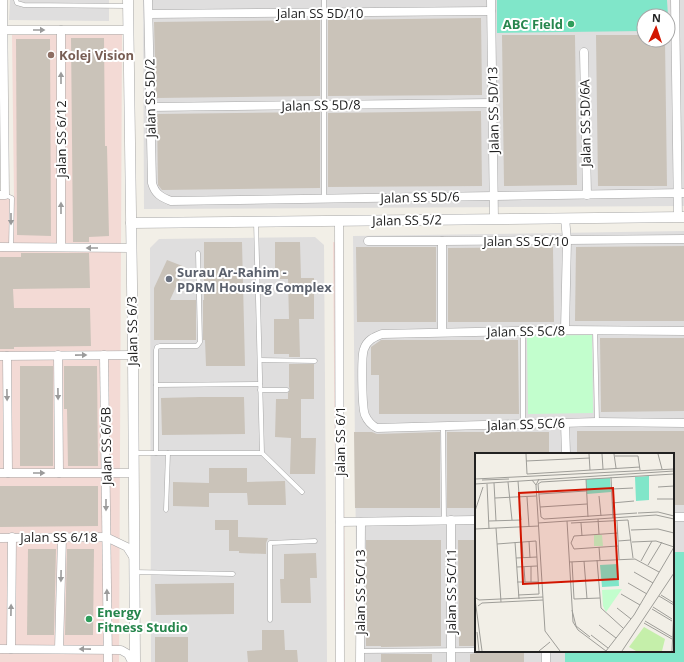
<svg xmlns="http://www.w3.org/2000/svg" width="684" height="662" viewBox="0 0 684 662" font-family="'Open Sans',sans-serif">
<rect width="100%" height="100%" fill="#f2efe7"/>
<g fill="#dfdede" fill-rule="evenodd">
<path d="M10 0H109V21L9 20Z"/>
<path d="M143 0H684V206L144 209ZM644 16H668V40H644Z"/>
<path d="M684 231V662H357L353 236ZM476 454H673V651H476Z"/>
<path d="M315 237 324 245 327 662H151L150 248 159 239Z"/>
</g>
<g fill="#f3dad5">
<path d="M122 34 119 662H0V199H14L12 35Z"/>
<path d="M333 242 342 243 345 610H336Z"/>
</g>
<path fill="#c2fecd" d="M592 335 593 413 528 414 527 336Z"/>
<g fill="#80e6c9">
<path d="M497 0H667L668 16H644V31L497 33Z"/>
<path d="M673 552H684V662H565V651H673Z"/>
</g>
<g fill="#cac3b9">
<path d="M481 18 482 95 328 96V20Z"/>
<path d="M318 20H320V96L156 98 154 22Z"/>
<path d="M502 35H575L577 185 504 186Z"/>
<path d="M596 35H644V40H665L667 186H598Z"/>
<path d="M71 38H104L105 146H107L109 236 89 237V242H73Z"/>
<path d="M16 39H50L51 236 17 235Z"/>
<path d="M481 111 482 186 328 187V113Z"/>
<path d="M320 112V188L162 190 158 185 157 114Z"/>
<path d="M204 242H242L245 366H206L205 340H203V300H204Z"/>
<path d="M275 242H300L301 278H314V319H299L300 357H289V354H274V319H289L288 279H275Z"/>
<path d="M684 246V321H575L576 247Z"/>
<path d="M356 247H436V322H357Z"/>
<path d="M553 247 554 322H448V248Z"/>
<path d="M21 253H89L90 288 13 289 14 308H90L91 346 14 347V349H0V257H21Z"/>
<path d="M167 260 185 267 170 300H196V340H154V288Z"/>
<path d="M600 338H684V411L601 412Z"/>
<path d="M381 340H518L519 414H379V375H371V347Z"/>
<path d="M289 364H314V399H301V438H316L315 474H290L291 438 275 437 276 399H288V393L290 390 289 387Z"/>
<rect x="20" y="366" width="33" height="100"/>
<path d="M64 366H97L98 466H68L67 409H64Z"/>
<path d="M200 397H244L245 434 162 435 161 398Z"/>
<path d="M577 431H684V505H673V454H577Z"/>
<path d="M354 432H372L377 434 440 432V508H355Z"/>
<path d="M447 432H549V454H476V508H447Z"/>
<path d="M209 468H247V482L285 481 286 505H248L247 493H209V507L173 506V482L209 483Z"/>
<path d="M0 486H98V526L0 527Z"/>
<path d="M215 520H238V537L268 538 266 543V554L239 553V551H229V530H215Z"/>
<path d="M366 540H441V646L381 647V646H366Z"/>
<path d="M458 540H476V646H459Z"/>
<path d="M28 549H56L54 635H27Z"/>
<path d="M67 549H94L93 635H65Z"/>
<path d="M316 553 317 578H310L311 603H281L280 579H284V554Z"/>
<path d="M234 583V614L156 615 155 584Z"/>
<path d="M262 630H284L285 650H297L298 662H248L247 651 262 650Z"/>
<rect x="155" y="637" width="33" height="25"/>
<path d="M477 653H524V662H470V654Z"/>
<rect x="381" y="654" width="51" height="8"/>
</g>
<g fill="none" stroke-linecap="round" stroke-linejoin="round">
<g stroke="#a8a8a8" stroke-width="5">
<g id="service">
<path d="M16 0 17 3 24 5 127 6"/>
<path d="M5 195 12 198 11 247"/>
<path d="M324 198V0"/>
<path d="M256 222 262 453 302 492"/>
<path d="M595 330 597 422"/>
<path d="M260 360 315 361"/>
<path d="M156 385 260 384"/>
<path d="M260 390H287"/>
<path d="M523 424V331"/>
<path d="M443 428 444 520"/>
<path d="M135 453H262"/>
<path d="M156 453V350L157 347 160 346H197L200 342 198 253"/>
<path d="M166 510 168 453"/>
<path d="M134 572 233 574"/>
<path d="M270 620V543L315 541"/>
<path d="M360 651 476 650"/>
</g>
</g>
<g stroke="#a8a8a8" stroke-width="9">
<g id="minor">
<path d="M148 0 152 183C155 194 161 197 171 201L684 193"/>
<path d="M491 0 494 219"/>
<path d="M675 0 678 217"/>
<path d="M149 14 491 11"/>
<path d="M0 30H128"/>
<path d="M61 30V247"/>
<path d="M584 52 587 195"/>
<path d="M150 107 492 103"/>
<path d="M0 195H5L3 0"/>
<path d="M339 221 340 662"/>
<path d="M368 241H442L684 239"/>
<path d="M442 241V332"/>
<path d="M0 247 131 248"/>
<path d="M565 330 567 240 565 218"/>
<path d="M684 331 565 330 382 334C374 337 367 340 364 349 361 356 362 408 365 415 368 422 371 425 377 428L597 422 684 423"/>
<path d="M58 355 59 473"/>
<path d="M104 355 108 662"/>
<path d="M0 356 133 355"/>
<path d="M7 356 8 473"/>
<path d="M565 423 566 454"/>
<path d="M0 473H133"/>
<path d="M673 517H684"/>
<path d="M451 520V662"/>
<path d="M340 522 476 520"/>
<path d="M0 538 106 537 127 547 134 558"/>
<path d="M0 649 121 650 128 654 132 662"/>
<path d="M11 649 12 537"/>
<path d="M59 649 62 537"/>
<path d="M546 651V662"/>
<path d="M360 662 361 522"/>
</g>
</g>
<g stroke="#a8a8a8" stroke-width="11">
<g id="tertiary">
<path d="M128 0 133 355 135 662"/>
<path d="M131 223 684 217"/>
</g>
</g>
<use href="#service" stroke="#fff" stroke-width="4"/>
<use href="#minor" stroke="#fff" stroke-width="8"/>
<use href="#tertiary" stroke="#fff" stroke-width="10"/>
</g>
<defs><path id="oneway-solid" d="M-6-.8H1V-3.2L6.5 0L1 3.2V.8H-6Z"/></defs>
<g fill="#9b9b9b">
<use href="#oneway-solid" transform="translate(39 30)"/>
<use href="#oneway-solid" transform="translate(61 78) rotate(-90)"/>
<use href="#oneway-solid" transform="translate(61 208) rotate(-90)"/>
<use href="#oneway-solid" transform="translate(11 219) rotate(90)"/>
<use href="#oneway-solid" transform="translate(92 248) rotate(-180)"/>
<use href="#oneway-solid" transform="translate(81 355) rotate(-1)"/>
<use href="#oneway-solid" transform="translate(58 394) rotate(89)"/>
<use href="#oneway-solid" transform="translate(7 395) rotate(89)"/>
<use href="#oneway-solid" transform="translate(39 473)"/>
<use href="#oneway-solid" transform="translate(106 505) rotate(90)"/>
<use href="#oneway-solid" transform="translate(61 576) rotate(91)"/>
<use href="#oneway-solid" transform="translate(107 595) rotate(-91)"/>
<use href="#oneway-solid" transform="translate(11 610) rotate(-89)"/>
<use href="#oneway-solid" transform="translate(85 649) rotate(-179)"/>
</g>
<g fill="#2e9e5b" stroke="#fff" stroke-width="1.5">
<circle cx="571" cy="24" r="4"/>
<circle cx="89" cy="619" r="4"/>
</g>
<circle fill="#8d6e63" stroke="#fff" stroke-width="1.5" cx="51" cy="55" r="4"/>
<circle fill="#6b7280" stroke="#fff" stroke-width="1.5" cx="169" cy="279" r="4"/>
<g text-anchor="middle" stroke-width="4" stroke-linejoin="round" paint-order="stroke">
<g font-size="13" fill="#212121" stroke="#fff">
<text x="320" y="18">Jalan SS 5D/10</text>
<text transform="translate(150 98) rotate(-91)" y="5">Jalan SS 5D/2</text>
<text transform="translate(321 105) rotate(-1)" y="5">Jalan SS 5D/8</text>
<text transform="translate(493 110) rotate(-91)" y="5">Jalan SS 5D/13</text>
<text transform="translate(585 123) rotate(-91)" y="5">Jalan SS 5D/6A</text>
<text transform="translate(61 139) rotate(-90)" y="5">Jalan SS 6/12</text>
<text transform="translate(420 197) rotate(-1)" y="5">Jalan SS 5D/6</text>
<text transform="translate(407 220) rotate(-1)" y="5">Jalan SS 5/2</text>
<text x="526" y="246">Jalan SS 5C/10</text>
<text transform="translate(132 331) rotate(-91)" y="5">Jalan SS 6/3</text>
<text transform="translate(526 331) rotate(-1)" y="5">Jalan SS 5C/8</text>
<text transform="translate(526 424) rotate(-2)" y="5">Jalan SS 5C/6</text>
<text transform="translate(340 441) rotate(-90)" y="5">Jalan SS 6/1</text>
<text transform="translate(106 446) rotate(-91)" y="5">Jalan SS 6/5B</text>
<text x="59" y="542">Jalan SS 6/18</text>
<text transform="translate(451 591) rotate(-90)" y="5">Jalan SS 5C/11</text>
<text transform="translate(360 592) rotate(-90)" y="5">Jalan SS 5C/13</text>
</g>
<g font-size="13" font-weight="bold" fill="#27864d" stroke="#fff" text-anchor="end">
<text x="563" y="29">ABC Field</text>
<text x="97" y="617" text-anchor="start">Energy<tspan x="97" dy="15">Fitness Studio</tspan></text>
</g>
<g font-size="13" font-weight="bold" fill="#785e54" stroke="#fff" text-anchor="start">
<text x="59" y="60">Kolej Vision</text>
</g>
<g font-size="13" font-weight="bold" fill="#5b616d" stroke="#fff" text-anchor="start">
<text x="177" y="277">Surau Ar-Rahim -<tspan x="177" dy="15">PDRM Housing Complex</tspan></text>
</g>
</g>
<g transform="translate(475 453)">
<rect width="199" height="199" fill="#f2efe7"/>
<path d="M169 174 190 186 187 198H161L154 194Z" fill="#c5efaa"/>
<path d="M119 82H127L128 93H119ZM147 136 131 159 128 153 127 137Z" fill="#c2fecd"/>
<path d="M174 23V47L161 48 160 24ZM135 25 136 39 112 41 111 26ZM143 111 144 133 127 134 125 112Z" fill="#80e6c9"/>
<path fill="none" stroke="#9e9d98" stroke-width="1" d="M51 1 52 21M114 1 115 17M127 1 128 16M139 1 141 15M183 1 187 16M140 3H163L165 17M51 8 115 5M52 21 165 14M136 24 138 65M0 26 199 16M111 26 113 64M7 27 34 26M57 27 61 32 64 26M33 29 37 67M19 30 21 68M0 31 199 18M12 31 14 76M61 32 70 178 85 198M183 34 199 33M137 36 158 35M64 41 111 38M124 43 126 63M52 44 54 74M20 45 61 43M182 46H199M137 50 159 48M65 54 112 51M0 58 8 34M162 60 69 66 66 64 63 31 66 29 199 21M163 60 183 59 199 63M123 66 124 81M14 68 46 67 43 28M92 68 98 169 103 177 131 198M142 68 144 106M63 70 181 62 199 66M96 70 153 67 158 105M106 70 107 83M21 75 26 149M0 76 64 73M156 77 183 76 199 80M143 80 99 83 96 90 99 96 143 93M54 88 55 105M143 88 156 87M40 89 44 146M47 89 48 105M157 89 181 88 199 94M22 91 61 88M124 94 125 107M41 105 62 104M122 107 126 155 148 175M109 108 112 146M166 108 177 88M94 109 160 106 184 119M97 109 99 146M173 112 187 89M56 113V129M42 114 62 113M49 114 50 129M159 119 178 130M42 129H63M153 130 172 141M146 141 165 152M43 142 64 141 61 88M186 142 199 150M184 143 199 152M1 145 4 147 68 144M0 146 7 198M99 146 125 145M3 153 7 150 68 147M178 154 197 166M142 155 156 166M177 156 197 168M97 157 101 173 115 184M170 168 197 184M169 170 197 186M124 172 141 185M2 179 4 198M116 182 133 195M64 198 75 189M131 198 159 162 199 94M147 198 199 120M197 198 199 155"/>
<path fill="#d21500" fill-opacity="0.15" stroke="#d21500" stroke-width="2" d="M138 35 143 126 48 131 44 40Z"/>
<rect width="199" height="199" fill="none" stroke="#212121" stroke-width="2"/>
</g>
<g transform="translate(656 28) rotate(3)"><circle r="19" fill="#ffffff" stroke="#a6a6a6"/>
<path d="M0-3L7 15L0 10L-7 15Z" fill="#d21500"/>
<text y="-6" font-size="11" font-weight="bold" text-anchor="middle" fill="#212121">N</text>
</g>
</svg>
